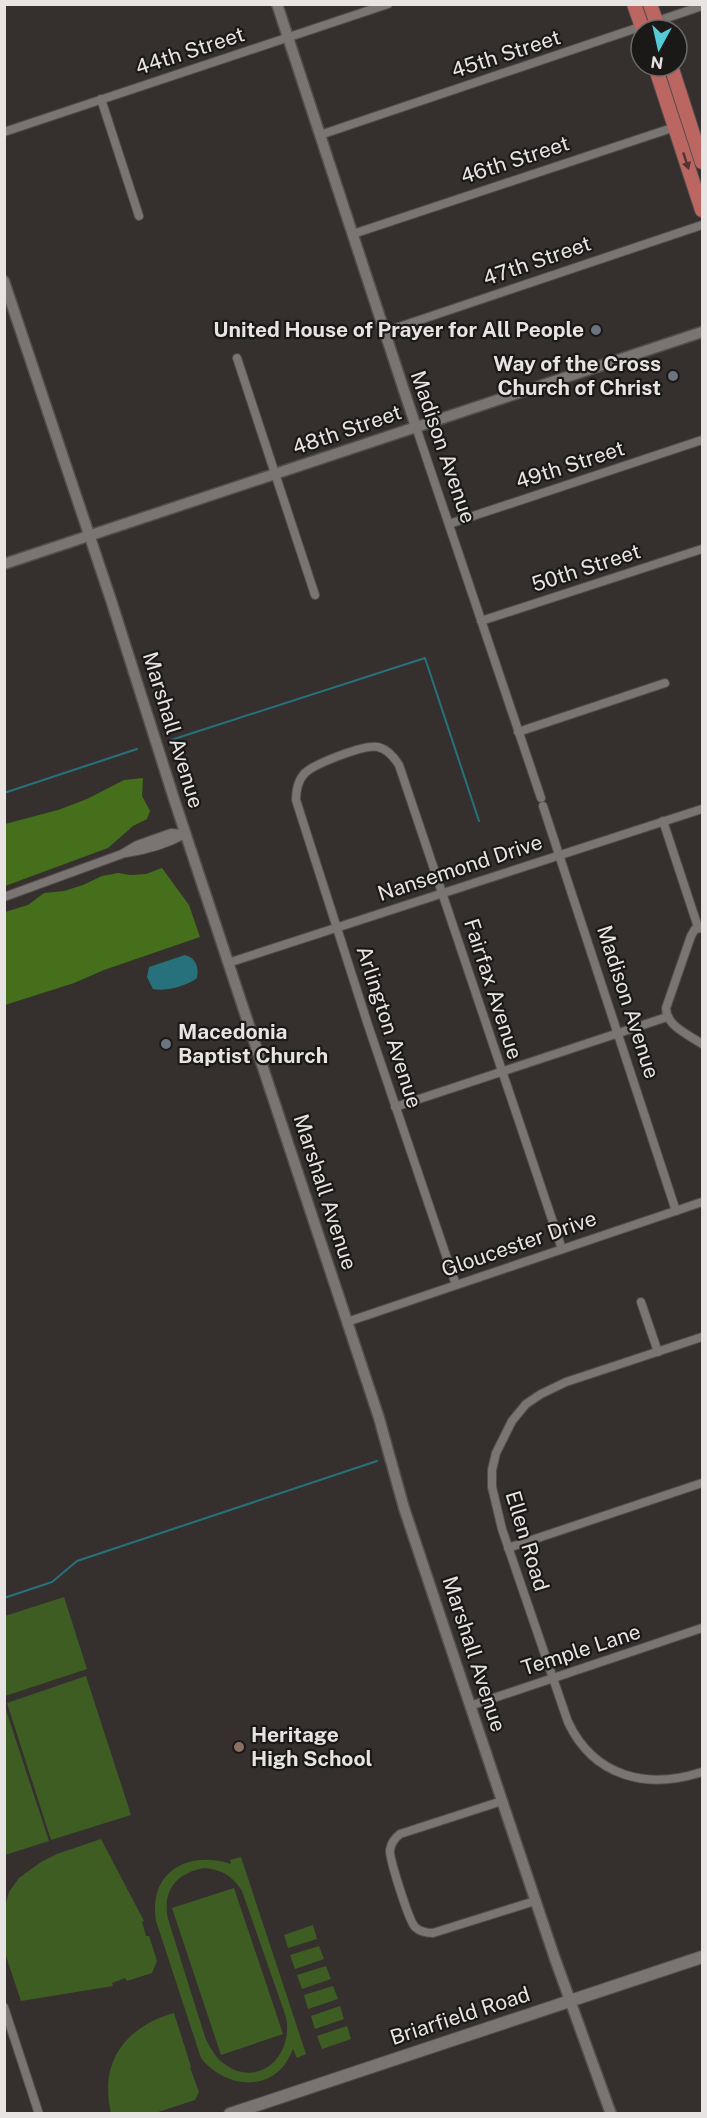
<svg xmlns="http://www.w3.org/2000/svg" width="707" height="2118" viewBox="0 0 707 2118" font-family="'Public Sans',sans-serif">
<rect width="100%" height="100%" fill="#35302e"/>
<g fill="#3e5d23" fill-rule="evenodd">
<path d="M64 1597 87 1669 5 1696V1616Z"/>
<path d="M86 1676 131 1815 51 1840 7 1703Z"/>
<path d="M4 1704 49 1841 5 1855H4Z"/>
<path d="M101 1839 144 1921 142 1922 146 1936H149L157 1961 152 1973 127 1981 125 1978 112 1983 113 1986 21 2001 5 1953V1906L9 1892 19 1878 41 1862 57 1854Z"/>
<path d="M241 1857 306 2054 297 2058 293 2049C290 2056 286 2064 281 2069 257 2093 220 2082 201 2058L156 1921C148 1872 188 1850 231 1864L230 1860ZM204 1868C221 1869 233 1876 242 1891L286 2017C294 2056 258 2090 223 2063 215 2057 211 2048 206 2040L168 1919C162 1891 176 1873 204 1868Z"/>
<path d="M234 1888 283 2034 221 2055 172 1908Z"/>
<path d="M313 1925 317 1939 288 1948 284 1935Z"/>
<path d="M319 1946 324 1959 295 1969 290 1955Z"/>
<path d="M326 1966 331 1979 302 1989 297 1975Z"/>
<path d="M333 1986 338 1999 308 2009 304 1995Z"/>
<path d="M340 2006 344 2019 315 2029 311 2016Z"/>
<path d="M174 2013 191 2067 190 2068 199 2092 195 2100 155 2113H111C99 2062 125 2027 174 2013Z"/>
<path d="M347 2026 351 2039 322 2049 317 2036Z"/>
</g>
<g fill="#456f1a">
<path d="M143 778 142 796 150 811 147 819 133 826 108 848 5 886V824L58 810 87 799 124 780Z"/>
<path d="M162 868 189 905 200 937 104 970 74 983 5 1005V912L28 905 44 893 64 891 83 885 102 876 118 873 130 875 146 874Z"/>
</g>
<path fill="#27717d" d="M185 955C196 958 199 967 197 978 187 986 165 992 153 989L147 977 149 967Z"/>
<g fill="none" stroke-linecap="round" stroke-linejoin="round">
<g stroke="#27717d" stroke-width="2">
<path d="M171 740 425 658 479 821"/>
<path d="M4 793 137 749"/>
<path d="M4 1598 52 1582 77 1561 377 1461"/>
</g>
<g stroke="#524d4b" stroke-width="10">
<g id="minor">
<path d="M101 99 139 216"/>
<path d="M4 132 388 4"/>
<path d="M320 135 702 6"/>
<path d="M353 234 678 126"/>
<path d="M384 332 702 225"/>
<path d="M237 358 315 595"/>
<path d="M416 427 541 798"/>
<path d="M449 524 702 440"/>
<path d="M481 621 702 549"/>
<path d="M518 732 665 683"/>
<path d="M543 806 676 1211"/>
<path d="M663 821 698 927"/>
<path d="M126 853C147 850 167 844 185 834"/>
<path d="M4 897 122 854 137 845 171 833 185 834"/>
<path d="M702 928 695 929 691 936 666 1008C666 1026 689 1035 702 1044"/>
<path d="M228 963 702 809"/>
<path d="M395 1107 667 1017"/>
<path d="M456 1285 368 1025 296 800C296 791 297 782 304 774 313 764 365 744 378 747 387 749 394 757 399 765L562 1249"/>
<path d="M641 1302 658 1352"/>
<path d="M347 1322 702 1202"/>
<path d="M702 1337 566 1382 541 1394 526 1404 512 1421 496 1453 492 1470V1487L502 1529 568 1722C594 1777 647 1790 702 1772"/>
<path d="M508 1548 702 1483"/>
<path d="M470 1706 702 1628"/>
<path d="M502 1801 400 1834C395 1838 391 1843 390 1850 389 1858 409 1921 415 1927 420 1932 427 1933 433 1933L535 1901"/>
<path d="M4 2007 39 2114"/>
</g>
</g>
<g stroke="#524d4b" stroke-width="13">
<g id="tertiary">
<path d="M277 4 416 427"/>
<path d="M4 281 111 600 175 802 379 1418 404 1508 554 1956 611 2114"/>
<path d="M4 564 702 332"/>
</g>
</g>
<g stroke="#524d4b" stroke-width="14">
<path id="secondary" d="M230 2114 702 1957"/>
</g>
<g stroke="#524d4b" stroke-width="16">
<g id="primary">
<path d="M634 4 643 30"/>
<path d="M650 4 659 30"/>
<path d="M655 66 702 210"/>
<path d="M671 66 702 162"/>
</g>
</g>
<use href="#minor" stroke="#7a7472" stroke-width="8"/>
<use href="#tertiary" stroke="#7a7472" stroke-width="10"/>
<use href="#secondary" stroke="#7a7472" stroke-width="12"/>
<use href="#primary" stroke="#bc6661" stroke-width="14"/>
</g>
<defs><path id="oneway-solid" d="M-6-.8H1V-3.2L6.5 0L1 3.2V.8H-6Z" transform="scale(1.5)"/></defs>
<use fill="#533432" href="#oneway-solid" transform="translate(686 161) rotate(72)"/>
<g fill="#6b7280" stroke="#1b1918" stroke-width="2">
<circle cx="596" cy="330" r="6"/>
<circle cx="673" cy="376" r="6"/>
<circle cx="166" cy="1044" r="6"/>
</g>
<circle fill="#8d6e63" stroke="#1b1918" stroke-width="2" cx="239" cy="1747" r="6"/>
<g text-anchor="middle" stroke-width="4.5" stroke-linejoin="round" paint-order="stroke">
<g font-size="21" fill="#e8e4e3" stroke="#1b1918">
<text transform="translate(190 51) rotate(-18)" y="7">44th Street</text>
<text transform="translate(506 54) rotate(-18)" y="7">45th Street</text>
<text transform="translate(515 160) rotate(-18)" y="7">46th Street</text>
<text transform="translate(537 261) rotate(-19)" y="7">47th Street</text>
<text transform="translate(347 430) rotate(-19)" y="7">48th Street</text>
<text transform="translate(443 447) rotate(71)" y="7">Madison Avenue</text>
<text transform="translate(570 465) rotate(-18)" y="7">49th Street</text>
<text transform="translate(586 568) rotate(-18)" y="7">50th Street</text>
<text transform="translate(173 730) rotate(73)" y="7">Marshall Avenue</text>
<text transform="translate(460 868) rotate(-18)" y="7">Nansemond Drive</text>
<text transform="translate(493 989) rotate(72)" y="7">Fairfax Avenue</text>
<text transform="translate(628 1002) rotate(72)" y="7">Madison Avenue</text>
<text transform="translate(389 1027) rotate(72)" y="7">Arlington Avenue</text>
<text transform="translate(325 1192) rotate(72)" y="7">Marshall Avenue</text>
<text transform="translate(519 1244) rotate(-19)" y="7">Gloucester Drive</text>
<text transform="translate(527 1541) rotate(73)" y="7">Ellen Road</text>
<text transform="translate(581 1650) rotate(-18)" y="7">Temple Lane</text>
<text transform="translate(474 1654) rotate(72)" y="7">Marshall Avenue</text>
<text transform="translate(460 2016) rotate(-18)" y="7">Briarfield Road</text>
</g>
<g font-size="21" font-weight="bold" fill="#e8e4e3" stroke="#1b1918" text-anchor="end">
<text x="584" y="337">United House of Prayer for All People</text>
<text x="661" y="371">Way of the Cross<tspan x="661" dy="24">Church of Christ</tspan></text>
<text x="178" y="1039" text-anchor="start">Macedonia<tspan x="178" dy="24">Baptist Church</tspan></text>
<text x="251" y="1742" text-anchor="start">Heritage<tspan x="251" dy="24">High School</tspan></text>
</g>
</g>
<rect width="707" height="2118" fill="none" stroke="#e8e4e3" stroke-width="12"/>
<g transform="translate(659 48) rotate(188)"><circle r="28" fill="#1b1918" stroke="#6d6a69" stroke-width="1.5"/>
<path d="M0-4.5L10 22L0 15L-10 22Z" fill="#52ccd6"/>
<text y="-9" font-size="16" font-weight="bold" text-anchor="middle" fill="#e8e4e3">N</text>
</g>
</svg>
